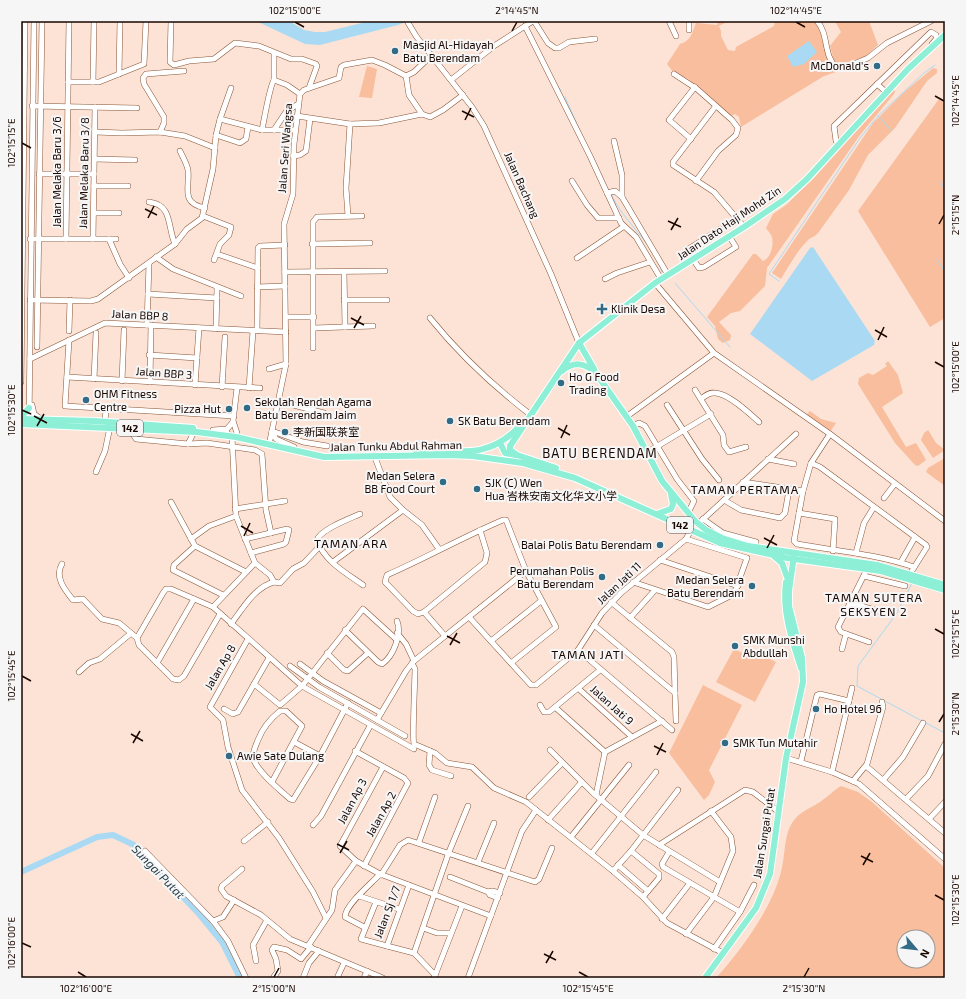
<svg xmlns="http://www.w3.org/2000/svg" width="966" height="999" viewBox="0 0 966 999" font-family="'Exo 2','Noto Sans SC',sans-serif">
<rect width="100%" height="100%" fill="#fce3d6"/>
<g fill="#f8be9d" fill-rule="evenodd">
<path d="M718 21H729L719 26 721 31V36L728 50 735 51 736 47 774 26 775 21H815C828 38 823 52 833 69L839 71 824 76 741 127 739 117 735 114 731 116 688 79 673 72 667 64 680 44C691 41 692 33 696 23L717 25Z"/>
<path d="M835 21H869L878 45 866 56 839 65 835 64 830 46 841 32Z"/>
<path d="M367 66 377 69 372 98 359 97Z"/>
<path d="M933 68 937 69V73L927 81 895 128 868 155 849 190 818 233C815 237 811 237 808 240 797 251 789 266 781 279L772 273 873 123 903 93Z"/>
<path d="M893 89 895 91 894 94 860 135 767 268 765 286 740 311 731 313 719 322 731 335 730 340 723 343 718 339 715 326 707 317 753 254H756L763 261C771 258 774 245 772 237 771 234 768 231 766 228L773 214 786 205 814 178Z"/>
<path d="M939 99 942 100 945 105V318L930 327 858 211Z"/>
<path d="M888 361 898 375 903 393 882 407 906 447 916 443 926 460 918 466 915 465 895 443 858 384 859 378 868 373 873 375 887 366 885 364Z"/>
<path d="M810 411 821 419 836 423 830 432 806 415Z"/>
<path d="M928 430 936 443 945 450 933 458 921 440 924 433Z"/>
<path d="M945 458V486L926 472 928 468Z"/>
<path d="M734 649 755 659 758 653 776 662 755 702 716 682Z"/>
<path d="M703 685 742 705 709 770 715 782 709 795 704 800 669 753Z"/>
<path d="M841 786 858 792 872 802 945 868V978H716C741 951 772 908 781 872 785 859 784 836 791 825 798 811 813 808 824 799 830 795 834 790 841 786ZM904 937H928V961H904Z"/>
</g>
<g fill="#aadaf3">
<path d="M256 21H289L304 30 315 32H325L370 21H408L398 25 320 45 305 44Z"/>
<path d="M809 41 817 52 804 64 793 67 787 56Z"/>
<path d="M813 247 875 341 874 345 812 381 750 334 810 248Z"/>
</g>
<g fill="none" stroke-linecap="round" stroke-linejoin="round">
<g stroke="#aadaf3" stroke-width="1">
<path d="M525 21V22"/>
<path d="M557 85 561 91"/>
<path d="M565 97 580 131"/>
<path d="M878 116 892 131"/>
<path d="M940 181 945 190"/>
<path d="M611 194C623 221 654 244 662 272"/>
<path d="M937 259 945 272"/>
<path d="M779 281 769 274 860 138 878 116 924 73 935 65"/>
<path d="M675 283 730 347"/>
<path d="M912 583 897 613 858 666 857 686 922 721"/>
<path d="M924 722 945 733"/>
</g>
<path stroke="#aadaf3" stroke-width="6" d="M21 872 97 837 113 835 134 845 200 915 222 942 240 978"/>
<g stroke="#885536" stroke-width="6">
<g id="minor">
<path d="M171 21 170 62 174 65 189 61 214 59 235 43 259 46 291 59H302L316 64 317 66 309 88"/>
<path d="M407 21 416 36 472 107 484 126 551 274 579 343"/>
<path d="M534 21 548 43 555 48H559L569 42 595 39"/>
<path d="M669 21 676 36"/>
<path d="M817 21C829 34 823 55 836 67L842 69 868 58 887 43 931 21"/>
<path d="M525 26 590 156 621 223 636 237 661 279"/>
<path d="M689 30V21"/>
<path d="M274 53V80L287 85 300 94"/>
<path d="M119 74 120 21"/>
<path d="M674 74 697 89 732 120 738 128 736 135 718 151 696 181"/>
<path d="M406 76 409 95 422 114"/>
<path d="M451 80 494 46 533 21"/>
<path d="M68 82H99L144 64 146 21"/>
<path d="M93 82 94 21"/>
<path d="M877 84 886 92"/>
<path d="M32 106 137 108"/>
<path d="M715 107 673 162V165L714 192 744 227"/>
<path d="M297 116 350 124 379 123 422 114 430 117 443 110 463 95"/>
<path d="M220 119 231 88"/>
<path d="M262 130C264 120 270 85 274 80"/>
<path d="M274 130 286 112 298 104"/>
<path d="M95 132 122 133 160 132 185 136 215 148"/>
<path d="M160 132 164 123V117L144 84 143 78 146 74 184 71"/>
<path d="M216 135 240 143 246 139 248 127"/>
<path d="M691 139 669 120 695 87"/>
<path d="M614 141 622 175V197L668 275"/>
<path d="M839 144 836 141 834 126 931 32 936 35 937 38 932 44"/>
<path d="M180 151C183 157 187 164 188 170 190 188 180 203 205 208"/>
<path d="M293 156 300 155 306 151 310 119"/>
<path d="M95 159 135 160"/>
<path d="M39 174H94"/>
<path d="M572 181 587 205 598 218H619"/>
<path d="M94 186H128"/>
<path d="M607 193 615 191 622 197"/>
<path d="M149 202C173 205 167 226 175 244"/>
<path d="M94 213H119"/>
<path d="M203 216 231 227 229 235 220 244 214 260"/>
<path d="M348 216 346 188 350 124"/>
<path d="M30 239H116"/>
<path d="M66 239 69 21"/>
<path d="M93 239 95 107"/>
<path d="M109 239 120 264 129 278"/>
<path d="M312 244 370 243"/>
<path d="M217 254 258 268"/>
<path d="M156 257 173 269 241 296"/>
<path d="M577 258 623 227"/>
<path d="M696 258 690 248 720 229"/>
<path d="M693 259 699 268 704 267 736 247 729 236"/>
<path d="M285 272 385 271"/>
<path d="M344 272 345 327"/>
<path d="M605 279 617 273 650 262"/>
<path d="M655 283 714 353 830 434 945 521"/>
<path d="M257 287 285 286"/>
<path d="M148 294 217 298"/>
<path d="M30 300 91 301 98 299 175 244 187 229 202 218 213 169 216 135 220 119 262 130H295"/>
<path d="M344 300H387"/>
<path d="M286 317H314"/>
<path d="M430 318C460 355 493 386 531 415"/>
<path d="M147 325 149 263"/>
<path d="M314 328 373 326"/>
<path d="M216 329 217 288"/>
<path d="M69 331 70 300"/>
<path d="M257 331 258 248 260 246 285 245"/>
<path d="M69 340 65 406 234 416"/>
<path d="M37 347 42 21"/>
<path d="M313 348V222L317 217 362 216"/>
<path d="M149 355 197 358"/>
<path d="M30 359 105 323 286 332"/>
<path d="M269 369 286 364"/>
<path d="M67 377 260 388"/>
<path d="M94 379 96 333"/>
<path d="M122 381 124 330"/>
<path d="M21 382 25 21"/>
<path d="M150 382 151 325"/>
<path d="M195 385 199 328"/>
<path d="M222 387 225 337"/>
<path d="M249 388 253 331"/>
<path d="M695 390 723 435 724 445 729 452 746 447"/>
<path d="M701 399C705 396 709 392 715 393 728 393 749 413 759 422"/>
<path d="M278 401 324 413"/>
<path d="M32 405 34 414 41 419"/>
<path d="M667 405 702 459 719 480"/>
<path d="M626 417 714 353"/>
<path d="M105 422 106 409"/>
<path d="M29 423 34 21"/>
<path d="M633 426 639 423 645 426 677 479 694 501 688 513"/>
<path d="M129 428 136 439 188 444 194 432"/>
<path d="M213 430 227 429 233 422"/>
<path d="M272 431 303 442 327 446"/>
<path d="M272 432 276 439 294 447"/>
<path d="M237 433 233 421 237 388"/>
<path d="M830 434 811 463 803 491 794 541 797 544C836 551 876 554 914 567"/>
<path d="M188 444 207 443 255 450 262 454 266 510 271 533"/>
<path d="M269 445 286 364 284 224 293 194 294 144 300 94 304 90 339 78 341 67 344 65 372 60 385 65 406 76 414 72 432 55"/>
<path d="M646 453 711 414"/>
<path d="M374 455 390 497 403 510 422 525 439 549"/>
<path d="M768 459 794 464"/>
<path d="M811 463 820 467 926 545 927 547 910 574"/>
<path d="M96 472 105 451 110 427"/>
<path d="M743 482 803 491"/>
<path d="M884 498 894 485"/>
<path d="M724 500 741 510 780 518 785 513 789 490"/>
<path d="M171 502 195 546 246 572"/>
<path d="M235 509 285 501"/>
<path d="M799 513 835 519 833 551"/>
<path d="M360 514C349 519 321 529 317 540 324 561 346 573 363 585"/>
<path d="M703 519 723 533 756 542"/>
<path d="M698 524 796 434"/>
<path d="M480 530 487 553 485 562 424 612 418 614 413 611 385 582 387 575C426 558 463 537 503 520H506L526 571 556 627 511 663"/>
<path d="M191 539 209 526 236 516"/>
<path d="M245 539 287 529 289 530 286 542 284 544 251 553"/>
<path d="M195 546 174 565 173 570 223 595"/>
<path d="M856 553 864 523 874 507"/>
<path d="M660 560 738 586"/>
<path d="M333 562 403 510"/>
<path d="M901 562 915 537"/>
<path d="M255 563 270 575 274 582 280 583 293 569 304 563 320 546"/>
<path d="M62 564C54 577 65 590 73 600L83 599 102 619 119 623 137 638"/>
<path d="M867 569 838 627 841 632 869 642"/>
<path d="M864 576 905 586"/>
<path d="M633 582 708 607 734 594 747 558 686 539"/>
<path d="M194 599 157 663 173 679 179 680 184 676 220 614"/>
<path d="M851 603 888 614"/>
<path d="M213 607 255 563 236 516 232 437 226 432"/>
<path d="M424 612 445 636"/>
<path d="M469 617 531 685H536L578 650 602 613 621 593 686 539 691 530"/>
<path d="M630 618 655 590"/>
<path d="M231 624C243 608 255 587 274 582"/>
<path d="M594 625 675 693 674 657 672 652 611 602"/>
<path d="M345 630 378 662 382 664C394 656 402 633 397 621"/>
<path d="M397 633 406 644 414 661"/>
<path d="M248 639 210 707 223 720 228 747 242 790 279 838 313 892 326 918"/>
<path d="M491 641 541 601"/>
<path d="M842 649 846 634"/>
<path d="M578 650 672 730"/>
<path d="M327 653 344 670 348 671 368 653"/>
<path d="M157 663 139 645 137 638 163 593 166 589H171L213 607 302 686 414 749"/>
<path d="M412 663 415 669C415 679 412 740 414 744L435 753 447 763 472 767 494 788 526 802 613 871 643 897 667 923 723 953"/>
<path d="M300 664 323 681 381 713"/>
<path d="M290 666 319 687 405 736"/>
<path d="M79 672 89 663 100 659 130 634"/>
<path d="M254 684 280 705 302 686 363 609 397 640"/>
<path d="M579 689 632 737"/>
<path d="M675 693 676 721"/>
<path d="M540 705 544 712H549L600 670"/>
<path d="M556 708 605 752 662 721"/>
<path d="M224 709 233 714 238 712 269 658"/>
<path d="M377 720 406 671 414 661 526 571"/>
<path d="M294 742 320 756"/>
<path d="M550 750 593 793 643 835 720 882"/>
<path d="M355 751 404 778 408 783 364 866"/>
<path d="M430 751 429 765 432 770 451 776"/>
<path d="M786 758 832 772 859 784 945 859"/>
<path d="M801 761 817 695 820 694 849 701"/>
<path d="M866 766 945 833"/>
<path d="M383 767 340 846 356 861 380 874 491 916"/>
<path d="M832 772 852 688"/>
<path d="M884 779 903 757 923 723"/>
<path d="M853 781 867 764 883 707 882 702"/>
<path d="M272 782 302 726 286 711H280C270 719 263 727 258 740 256 745 253 751 253 757 255 770 280 790 290 799L293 800 320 756 348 703"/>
<path d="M596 795 605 752"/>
<path d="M529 797 562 763"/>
<path d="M907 798 928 776 945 744"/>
<path d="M929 819 945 802"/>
<path d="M548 820 581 783"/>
<path d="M313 825 321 816 370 726"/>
<path d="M571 837 629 765"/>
<path d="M244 841 268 822"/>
<path d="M419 842 435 797"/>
<path d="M659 845 745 790 753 792 779 812"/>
<path d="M145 851 213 921 228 941 246 978"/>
<path d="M631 851 659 874V878L643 897"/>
<path d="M669 852 662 864 663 867 740 912"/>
<path d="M592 853 656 772"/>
<path d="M478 862 494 823"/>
<path d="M618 865 648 891"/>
<path d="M242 869 222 886 221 889 226 896 261 915 290 939 383 978"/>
<path d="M613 871 631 851 678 790"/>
<path d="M381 875 400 845 408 840 535 882 539 879 552 848"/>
<path d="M450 877 488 892 490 895 498 898"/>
<path d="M488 892 492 891 500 893"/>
<path d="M359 896 399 909"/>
<path d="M376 902 361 939 387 946 409 885"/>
<path d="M662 919 690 883"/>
<path d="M213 921 223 917 234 900"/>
<path d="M364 927 345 917C345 905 372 883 380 874"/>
<path d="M423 928 437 933H451"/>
<path d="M686 934 714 897 733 851 731 837 711 811"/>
<path d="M308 946 332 910 335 890 356 861"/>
<path d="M387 946 414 953 435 975"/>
<path d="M714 949 740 912 754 885"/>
<path d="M414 953 449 852 468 806"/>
<path d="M256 961 253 945 267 920"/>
<path d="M273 978 278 971 276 959 272 950 274 947 287 950 301 959 311 947"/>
<path d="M303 978 309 963 319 951"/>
<path d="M337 978 344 963"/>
<path d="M364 978 367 971"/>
<path d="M434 978 462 906"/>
<path d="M468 978 522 831 536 810"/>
</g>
</g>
<g stroke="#fff" stroke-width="8">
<g id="major">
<path d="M579 343 594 369"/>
<path d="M562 371C574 361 584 363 595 372L633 426 662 481 695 521 706 530 722 538 748 546 877 565 945 585"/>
<path d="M21 417 29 408"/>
<path d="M21 419 94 421 193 428"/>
<path d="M21 424 197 432 236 437 324 457 449 455 473 456 523 463 575 478 720 543 787 558 881 571 945 590"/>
<path d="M500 443 505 453 516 455"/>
<path d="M415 450C457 449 484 461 517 429"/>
<path d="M556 468 517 455 510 450V446L579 343 655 283 744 227 785 199 807 179 908 69 945 35"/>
<path d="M657 514 671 509 673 504 671 494"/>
<path d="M775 557 782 563 787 577"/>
<path d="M786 582C782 612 792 640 801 668"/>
<path d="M705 978 756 908 770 874 786 758 803 682 802 658 789 606V591L794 555"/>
</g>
</g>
<use href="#minor" stroke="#fff" stroke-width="5"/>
<use href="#major" stroke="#8cefd6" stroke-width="6"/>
</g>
<path fill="none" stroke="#1a0700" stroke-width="1.5" d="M295 22 304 27M796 22 805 27M512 31 517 22M935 96 944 101M462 111 474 117M465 120 471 108M22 143 31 148M145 209 157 215M148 218 154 206M668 221 681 227M939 224 944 215M671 230 678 218M351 318 364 325M354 328 361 316M875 330 887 337M878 340 884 327M935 362 944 367M22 410 31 414M34 416 47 423M37 426 44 414M558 428 570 435M561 438 567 425M241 526 253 533M244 536 250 523M764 538 777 545M767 548 774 535M935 629 944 634M447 636 460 643M450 645 457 633M22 676 31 681M939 722 944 714M131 734 143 741M133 743 140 731M654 746 666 752M657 755 663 743M337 844 349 850M340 853 347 841M861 856 873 862M863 865 870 853M935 895 944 900M22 943 31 947M544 954 556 960M546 963 553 951M78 972 86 977M579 972 588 977M274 977 279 968M804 977 809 968"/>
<g fill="#326b85" stroke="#f6f6f6" stroke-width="1.5">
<circle cx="395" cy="51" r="4"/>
<circle cx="877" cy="66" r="4"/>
<path d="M600 303h4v4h4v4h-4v4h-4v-4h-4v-4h4z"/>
<circle cx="561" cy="383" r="4"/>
<circle cx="86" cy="400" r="4"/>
<circle cx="247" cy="408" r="4"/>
<circle cx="229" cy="409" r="4"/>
<circle cx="450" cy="421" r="4"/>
<circle cx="285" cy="432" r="4"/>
<circle cx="443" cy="482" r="4"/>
<circle cx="477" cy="489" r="4"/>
<circle cx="660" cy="545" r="4"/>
<circle cx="602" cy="577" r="4"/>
<circle cx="752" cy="586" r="4"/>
<circle cx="735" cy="646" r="4"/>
<circle cx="816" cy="709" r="4"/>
<circle cx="725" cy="743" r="4"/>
<circle cx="229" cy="756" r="4"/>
</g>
<g text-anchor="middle" stroke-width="4" stroke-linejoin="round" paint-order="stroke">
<g fill="#f6f6f6" stroke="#5c4f4a" stroke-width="1">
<rect x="117" y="420" width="26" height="16" rx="3"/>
<rect x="667" y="517" width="26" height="16" rx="3"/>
</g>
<g font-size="10" font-weight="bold" fill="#1a0700">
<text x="130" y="432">142</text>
<text x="680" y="529">142</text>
</g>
<g font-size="11" fill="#1a0700" stroke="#f6f6f6" text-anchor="start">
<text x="403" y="49">Masjid Al-Hidayah<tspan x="403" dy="13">Batu Berendam</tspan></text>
<text x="869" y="70" text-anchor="end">McDonald's</text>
<text x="611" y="313">Klinik Desa</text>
<text x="569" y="381">Ho G Food<tspan x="569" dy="13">Trading</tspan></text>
<text x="94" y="398">OHM Fitness<tspan x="94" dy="13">Centre</tspan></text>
<text x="255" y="406">Sekolah Rendah Agama<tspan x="255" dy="13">Batu Berendam Jaim</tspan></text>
<text x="221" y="413" text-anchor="end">Pizza Hut</text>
<text x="458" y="425">SK Batu Berendam</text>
<text x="293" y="436">李新国联茶室</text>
<text x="435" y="480" text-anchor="end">Medan Selera<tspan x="435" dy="13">BB Food Court</tspan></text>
<text x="485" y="487">SJK (C) Wen<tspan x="485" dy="13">Hua 峇株安南文化华文小学</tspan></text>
<text x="652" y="549" text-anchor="end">Balai Polis Batu Berendam</text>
<text x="594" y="575" text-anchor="end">Perumahan Polis<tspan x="594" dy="13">Batu Berendam</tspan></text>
<text x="744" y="584" text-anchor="end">Medan Selera<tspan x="744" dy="13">Batu Berendam</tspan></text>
<text x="743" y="644">SMK Munshi<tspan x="743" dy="13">Abdullah</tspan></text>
<text x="824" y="713">Ho Hotel 96</text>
<text x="733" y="747">SMK Tun Mutahir</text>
<text x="237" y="760">Awie Sate Dulang</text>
</g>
<g font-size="11" fill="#1a0700" stroke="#f6f6f6">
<text transform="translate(285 148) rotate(-86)" y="4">Jalan Seri Wangsa</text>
<text transform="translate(57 172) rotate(-90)" y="4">Jalan Melaka Baru 3/6</text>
<text transform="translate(84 173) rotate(-89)" y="4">Jalan Melaka Baru 3/8</text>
<text transform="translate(522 185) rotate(66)" y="4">Jalan Bachang</text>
<text transform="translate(729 223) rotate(-34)" y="4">Jalan Dato Haji Mohd Zin</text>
<text transform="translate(140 315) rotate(3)" y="4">Jalan BBP 8</text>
<text transform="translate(164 373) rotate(4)" y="4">Jalan BBP 3</text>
<text transform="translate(396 446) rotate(-1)" y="4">Jalan Tunku Abdul Rahman</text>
<text transform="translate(619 583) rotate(-43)" y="4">Jalan Jati 11</text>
<text transform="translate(220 667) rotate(-60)" y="4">Jalan Ap 8</text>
<text transform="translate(612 705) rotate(42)" y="4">Jalan Jati 9</text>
<text transform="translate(352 801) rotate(-62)" y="4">Jalan Ap 3</text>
<text transform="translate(381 814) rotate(-61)" y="4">Jalan Ap 2</text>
<text transform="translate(764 833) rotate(-81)" y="4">Jalan Sungai Putat</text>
<text transform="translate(387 912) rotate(-69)" y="4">Jalan Sj 1/7</text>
</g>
<g font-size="12" letter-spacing="1" fill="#1a0700" stroke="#f6f6f6">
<text x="745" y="494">TAMAN PERTAMA</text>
<text x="351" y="548">TAMAN ARA</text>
<text x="874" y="602">TAMAN SUTERA<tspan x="874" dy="14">SEKSYEN 2</tspan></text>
<text x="588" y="659">TAMAN JATI</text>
</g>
<g font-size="12" font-style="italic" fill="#243b47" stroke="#f6f6f6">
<text transform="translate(158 872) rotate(46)" y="4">Sungai Putat</text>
</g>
<g font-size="13" letter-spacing="1" fill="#1a0700" stroke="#f6f6f6">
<text x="600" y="458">BATU BERENDAM</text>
</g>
</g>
<rect width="966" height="999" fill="none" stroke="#f6f6f6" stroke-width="44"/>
<g transform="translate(916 949) rotate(118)"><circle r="19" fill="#f6f6f6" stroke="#9e9694"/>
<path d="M0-3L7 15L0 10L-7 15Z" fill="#326b85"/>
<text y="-6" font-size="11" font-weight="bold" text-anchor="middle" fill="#1a0700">N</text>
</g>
<rect x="22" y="22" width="922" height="955" fill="none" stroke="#1a0700" stroke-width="1.5"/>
<g font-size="10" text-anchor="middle" fill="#1a0700">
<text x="295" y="14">102°15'00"E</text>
<text x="517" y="14">2°14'45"N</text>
<text x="796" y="14">102°14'45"E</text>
<text transform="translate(955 101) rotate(-90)" y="4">102°14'45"E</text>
<text transform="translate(11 143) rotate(-90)" y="4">102°15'15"E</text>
<text transform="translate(955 215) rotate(-90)" y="4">2°15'15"N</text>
<text transform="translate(955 367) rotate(-90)" y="4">102°15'00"E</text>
<text transform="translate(11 410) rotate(-90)" y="4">102°15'30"E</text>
<text transform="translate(955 634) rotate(-90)" y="4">102°15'15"E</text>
<text transform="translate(11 676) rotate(-90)" y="4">102°15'45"E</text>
<text transform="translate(955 714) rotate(-90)" y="4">2°15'30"N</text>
<text transform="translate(955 900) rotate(-90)" y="4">102°15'30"E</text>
<text transform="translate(11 943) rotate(-90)" y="4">102°16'00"E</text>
<text x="86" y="992">102°16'00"E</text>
<text x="274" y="992">2°15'00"N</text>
<text x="588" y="992">102°15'45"E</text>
<text x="804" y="992">2°15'30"N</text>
</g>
</svg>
